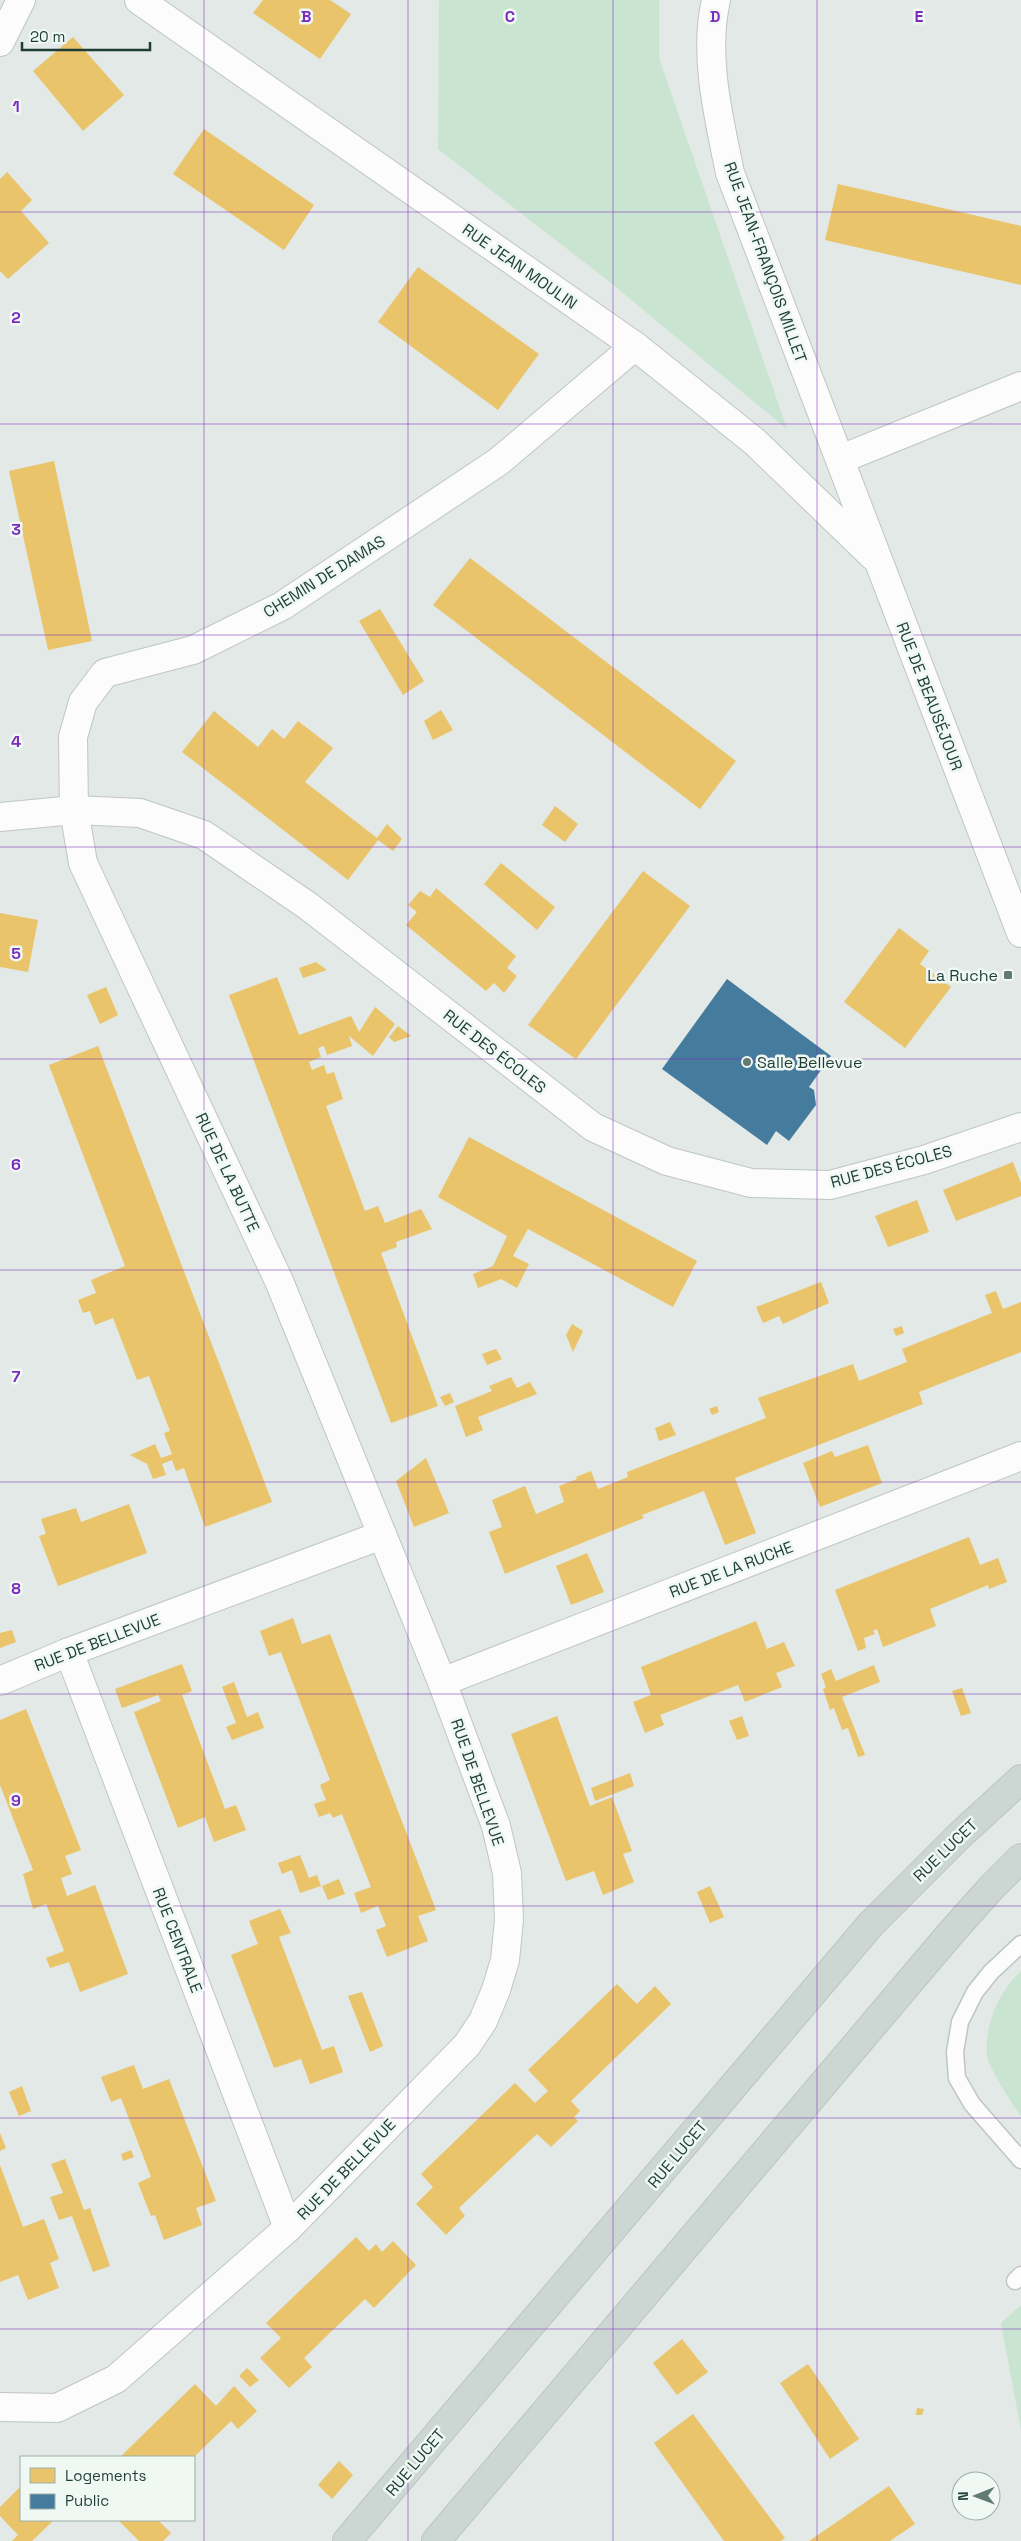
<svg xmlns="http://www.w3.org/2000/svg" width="1021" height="2541" viewBox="0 0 1021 2541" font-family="'Space Grotesk',sans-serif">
<rect width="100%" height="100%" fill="#e2e9e6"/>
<g fill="#c9e4d1">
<path d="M439 0H659V58L787 429 606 279 438 149Z"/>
<path d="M1021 1971V2116C1013 2105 988 2067 987 2055 984 2026 999 1991 1021 1971Z"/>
<path d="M1021 2305V2430L1001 2323Z"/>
</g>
<g fill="#e9c46a">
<path d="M263 0H330L351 14 320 59 253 13Z"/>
<path d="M73 37 124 95 83 131 33 71Z"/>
<path d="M204 129 314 205 284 250 173 174Z"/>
<path d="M7 172 32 200 21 211 49 243 8 279 0 271V179Z"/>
<path d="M838 184 1021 226V285L825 240Z"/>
<path d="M418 267 539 354 498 410 378 322Z"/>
<path d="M54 461 92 641 48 650 9 471Z"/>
<path d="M470 558 736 761 700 809 433 605Z"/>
<path d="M380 609 424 681 403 695 359 621Z"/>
<path d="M441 710 453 730 433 740 424 721Z"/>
<path d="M214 711 258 747 272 729 284 739 298 721 333 748 305 782 377 838 387 824 402 839 393 851 378 840 348 880 182 752Z"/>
<path d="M555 806 578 824 565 842 542 825Z"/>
<path d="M501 863 555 907 537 930 484 884Z"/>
<path d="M643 871 690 906 576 1059 528 1025Z"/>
<path d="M436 888 516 956 507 968 517 976 504 993 494 983 486 991 406 925 417 912 408 905 420 891 430 897Z"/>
<path d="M0 913 38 920 28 972 0 967Z"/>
<path d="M899 928 929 951 920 964 951 987 905 1048 844 1002Z"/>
<path d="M316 962 327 970 303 978 299 968Z"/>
<path d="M277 977 299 1035 351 1016 359 1032 375 1007 395 1024 373 1056 349 1036 352 1046 327 1055 324 1046 318 1048 321 1057 309 1062 312 1070 324 1065 327 1074 334 1072 343 1099 326 1106 365 1211 378 1206 385 1223 421 1209 432 1229 396 1242 397 1247 381 1253 438 1406 391 1423 229 995Z"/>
<path d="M106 987 118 1015 100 1024 87 995Z"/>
<path d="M398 1026 411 1036 394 1042 389 1037Z"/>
<path d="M98 1046 272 1502 205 1527 184 1468 176 1471 172 1460 162 1464 166 1475 153 1479 147 1464 130 1455 155 1444 161 1458 172 1454 164 1433 170 1431 149 1376 137 1380 113 1318 95 1325 90 1311 83 1313 78 1300 96 1293 91 1280 125 1266 49 1065Z"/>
<path d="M469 1137 697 1261 673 1307 528 1229 513 1256 529 1264 517 1288 501 1279 478 1288 473 1274 493 1266 507 1236 438 1197Z"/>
<path d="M1013 1162 1021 1183V1196L956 1221 943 1190Z"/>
<path d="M917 1200 929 1232 888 1247 875 1216Z"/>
<path d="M821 1282 829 1303 783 1324 779 1316 763 1323 756 1307Z"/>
<path d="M996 1291 1003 1309 1021 1302V1352L919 1392 923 1404 735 1478 756 1533 725 1545 704 1491 642 1515 644 1518 505 1574 489 1532 502 1527 492 1500 525 1486 536 1514 564 1502 559 1486 577 1479 576 1477 591 1471 598 1489 628 1477 627 1472 766 1418 758 1398 853 1364 859 1381 907 1362 902 1349 992 1313 985 1295Z"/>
<path d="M572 1324 583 1331 573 1352 566 1335Z"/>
<path d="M902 1326 904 1333 896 1336 893 1329Z"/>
<path d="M496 1349 502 1359 487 1365 482 1354Z"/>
<path d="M511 1377 517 1388 530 1382 537 1394 478 1417 483 1430 466 1437 455 1406 492 1391 489 1386Z"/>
<path d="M450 1393 454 1402 445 1406 440 1397Z"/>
<path d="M717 1406 719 1412 712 1415 709 1409Z"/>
<path d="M670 1422 676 1435 659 1441 655 1428Z"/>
<path d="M868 1445 882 1483 820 1507 803 1463 832 1451 835 1457Z"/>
<path d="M426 1458 449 1513 414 1527 396 1481Z"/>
<path d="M129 1504 147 1553 58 1586 39 1536 46 1534 41 1519 76 1508 81 1522Z"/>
<path d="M969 1537 980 1565 998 1558 1007 1582 989 1589 988 1585 930 1609 936 1626 883 1647 877 1629 873 1631 875 1634 864 1638 866 1648 858 1651 835 1590Z"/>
<path d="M587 1553 604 1592 571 1605 556 1566Z"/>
<path d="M293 1618 302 1644 330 1634 436 1910 418 1916 428 1941 387 1957 376 1930 386 1926 378 1906 361 1913 354 1893 371 1887 342 1814 333 1818 330 1813 319 1817 314 1804 326 1800 320 1785 330 1780 281 1652 269 1656 260 1631Z"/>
<path d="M756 1621 767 1649 784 1642 795 1666 776 1673 782 1687 745 1702 738 1685 660 1715 664 1725 645 1733 633 1702 651 1695 641 1667Z"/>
<path d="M12 1630 16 1642 0 1648V1633Z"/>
<path d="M182 1664 192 1691 182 1695 225 1809 236 1805 246 1830 214 1842 205 1817 178 1828 134 1712 161 1701 158 1695 122 1708 115 1689Z"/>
<path d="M874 1665 880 1682 842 1697 865 1755 858 1757 848 1728 842 1730 834 1708 830 1710 823 1689 826 1687 821 1674 831 1669 836 1681Z"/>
<path d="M234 1682 247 1717 258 1712 264 1728 232 1740 226 1727 236 1723 222 1687Z"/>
<path d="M962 1688 971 1713 961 1716 952 1691Z"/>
<path d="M26 1709 81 1850 65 1856 72 1874 61 1878 67 1896 95 1885 128 1974 80 1992 69 1962 50 1968 46 1958 64 1951 46 1904 33 1909 23 1874 33 1870 0 1785V1720Z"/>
<path d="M557 1716 590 1806 612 1797 632 1851 623 1854 634 1882 603 1895 594 1871 566 1881 511 1734Z"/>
<path d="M742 1716 749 1736 737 1740 729 1721Z"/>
<path d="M630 1773 634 1786 595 1801 591 1788Z"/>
<path d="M300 1855 309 1878 317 1875 321 1886 300 1893 292 1870 282 1874 278 1863Z"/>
<path d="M339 1879 345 1894 328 1900 322 1886Z"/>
<path d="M710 1886 724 1917 710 1923 697 1892Z"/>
<path d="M280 1909 291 1933 279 1937 322 2050 334 2046 343 2072 310 2084 301 2059 274 2068 231 1955 258 1944 249 1921Z"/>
<path d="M617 1984 637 2004 655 1986 671 2004 571 2101 580 2111 574 2117 578 2121 551 2147 537 2134 459 2208 465 2216 446 2235 416 2204 433 2187 421 2174 515 2083 535 2103 548 2091 528 2070Z"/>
<path d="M362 1992 383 2046 370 2052 348 1996Z"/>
<path d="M134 2065 143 2089 169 2079 216 2201 196 2208 202 2225 164 2240 155 2215 151 2216 138 2183 151 2177 142 2153 121 2098 111 2102 101 2077Z"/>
<path d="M22 2086 31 2111 19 2116 9 2092Z"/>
<path d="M0 2133 6 2148 0 2151Z"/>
<path d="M131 2150 134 2157 123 2161 121 2154Z"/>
<path d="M65 2159 84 2210 90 2208 110 2266 93 2272 72 2216 59 2220 50 2197 63 2193 51 2164Z"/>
<path d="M0 2165 23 2227 44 2219 59 2259 50 2263 59 2288 28 2300 18 2275 0 2282Z"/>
<path d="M356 2237 369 2251 376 2244 382 2252 393 2241 416 2265 374 2308 365 2299 304 2358 312 2367 289 2388 260 2358 281 2338 266 2323Z"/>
<path d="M682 2339 708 2372 677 2395 653 2363Z"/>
<path d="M808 2364 859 2439 830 2459 780 2383Z"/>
<path d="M247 2368 259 2380 250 2387 239 2376Z"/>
<path d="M195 2384 216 2406 234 2386 257 2411 238 2429 231 2421 194 2457H120Z"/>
<path d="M917 2408 924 2409 922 2415H916Z"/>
<path d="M693 2414 785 2538 781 2541H724L654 2443Z"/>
<path d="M339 2461 353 2475 332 2499 318 2485Z"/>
<path d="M21 2486V2520H54L32 2541H12L18 2535 0 2516V2507Z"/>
<path d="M889 2486 915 2524 890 2541H809Z"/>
<path d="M118 2520H158L171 2533 163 2541H139Z"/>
</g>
<path fill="#457b9d" d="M727 979 831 1056 809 1087 814 1090 816 1105 789 1141 776 1131 767 1145 662 1069Z"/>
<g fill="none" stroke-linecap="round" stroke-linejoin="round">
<g stroke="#bfc6c3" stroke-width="19">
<g id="service">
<path d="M1021 1944 991 1972 975 1992 960 2022 955 2052 957 2078 972 2104 1021 2160"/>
<path d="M1015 2281 1021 2275"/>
</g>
</g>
<g stroke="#bfc6c3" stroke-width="30">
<g id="minor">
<path d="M139 0 635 346 755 442 873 556"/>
<path d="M716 0C703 56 719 118 730 173L1021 933"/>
<path d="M0 42 21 0"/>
<path d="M841 459 1021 386"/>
<path d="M0 817 74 810 140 813 204 835 308 906 593 1127 667 1161 751 1183 830 1185 924 1160 1021 1127"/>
<path d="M69 1652 288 2228"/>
<path d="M0 1681 69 1652 382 1535"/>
<path d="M442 1682 1021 1456"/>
<path d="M0 2407 57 2408 116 2379 288 2228 467 2045 483 2021 496 1990 505 1960 509 1920 507 1873 496 1826 442 1682 279 1281 83 863 74 810 73 737 83 702 105 673 193 650 282 606 498 462 635 346"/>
</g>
</g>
<g stroke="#bbc5c2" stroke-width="30">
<g id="primary">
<path d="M347 2541 871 1924 959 1836 1021 1779"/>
<path d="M436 2541 950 1934 991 1888 1021 1858"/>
</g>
</g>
<use href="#service" stroke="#fbfcfb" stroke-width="16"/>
<use href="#minor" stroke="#fbfcfb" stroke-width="28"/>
<use href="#primary" stroke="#ccd6d3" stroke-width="28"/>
</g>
<path fill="none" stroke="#7b2cbf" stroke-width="1" stroke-opacity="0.55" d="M204 0V2541M408 0V2541M613 0V2541M817 0V2541M0 212H1021M0 424H1021M0 635H1021M0 847H1021M0 1059H1021M0 1270H1021M0 1482H1021M0 1694H1021M0 1906H1021M0 2118H1021M0 2329H1021"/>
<g fill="#637a73" stroke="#f0f8f4" stroke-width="2">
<rect x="1003" y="970" width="10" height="10" rx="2.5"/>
<circle cx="747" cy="1062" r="5"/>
</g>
<g text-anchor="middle" stroke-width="5" stroke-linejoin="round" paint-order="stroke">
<g font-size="16" fill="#1e3e35" stroke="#f0f8f4">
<text transform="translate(766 262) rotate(70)" y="6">RUE JEAN-FRANÇOIS MILLET</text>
<text transform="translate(520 266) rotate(35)" y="6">RUE JEAN MOULIN</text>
<text transform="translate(324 576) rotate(-32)" y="6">CHEMIN DE DAMAS</text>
<text transform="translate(930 696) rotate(69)" y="6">RUE DE BEAUSÉJOUR</text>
<text transform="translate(495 1051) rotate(38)" y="6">RUE DES ÉCOLES</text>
<text transform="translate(891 1166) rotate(-15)" y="6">RUE DES ÉCOLES</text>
<text transform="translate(228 1172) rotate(65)" y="6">RUE DE LA BUTTE</text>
<text transform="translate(731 1569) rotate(-21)" y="6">RUE DE LA RUCHE</text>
<text transform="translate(97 1642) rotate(-21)" y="6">RUE DE BELLEVUE</text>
<text transform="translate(478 1782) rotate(71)" y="6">RUE DE BELLEVUE</text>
<text transform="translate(945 1850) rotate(-44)" y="6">RUE LUCET</text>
<text transform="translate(178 1940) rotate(69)" y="6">RUE CENTRALE</text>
<text transform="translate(677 2154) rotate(-50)" y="6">RUE LUCET</text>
<text transform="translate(346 2169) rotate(-46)" y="6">RUE DE BELLEVUE</text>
<text transform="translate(415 2462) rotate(-50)" y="6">RUE LUCET</text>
</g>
<g font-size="16" fill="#1e3e35" stroke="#f0f8f4" text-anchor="end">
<text x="998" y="981">La Ruche</text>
<text x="757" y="1068" text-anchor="start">Salle Bellevue</text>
</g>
</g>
<g font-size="16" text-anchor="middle" font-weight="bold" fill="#7b2cbf" stroke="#f0f8f4" stroke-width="5" stroke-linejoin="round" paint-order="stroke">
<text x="306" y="22">B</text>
<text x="510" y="22">C</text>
<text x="715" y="22">D</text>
<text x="919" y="22">E</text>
<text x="16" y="112">1</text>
<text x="16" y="323">2</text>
<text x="16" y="535">3</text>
<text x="16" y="747">4</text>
<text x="16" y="959">5</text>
<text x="16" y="1170">6</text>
<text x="16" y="1382">7</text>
<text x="16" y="1594">8</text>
<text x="16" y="1806">9</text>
</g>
<rect x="20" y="2456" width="175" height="65" fill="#f0f8f4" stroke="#9caea8"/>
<rect x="30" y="2468" width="25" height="15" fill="#e9c46a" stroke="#9caea8"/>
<text x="65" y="2481" font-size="15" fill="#1e3e35">Logements</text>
<rect x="30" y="2494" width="25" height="15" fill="#457b9d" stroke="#9caea8"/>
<text x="65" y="2506" font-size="15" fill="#1e3e35">Public</text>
<g transform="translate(976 2496) rotate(269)"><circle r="24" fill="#f0f8f4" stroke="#9caea8"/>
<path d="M0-4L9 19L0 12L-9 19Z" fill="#637a73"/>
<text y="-8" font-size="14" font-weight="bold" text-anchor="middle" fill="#1e3e35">N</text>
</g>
<path d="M22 42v8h128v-8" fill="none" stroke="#1e3e35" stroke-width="2.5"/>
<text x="30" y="42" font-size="15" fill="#1e3e35" stroke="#f0f8f4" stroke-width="4" paint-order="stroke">20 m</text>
</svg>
